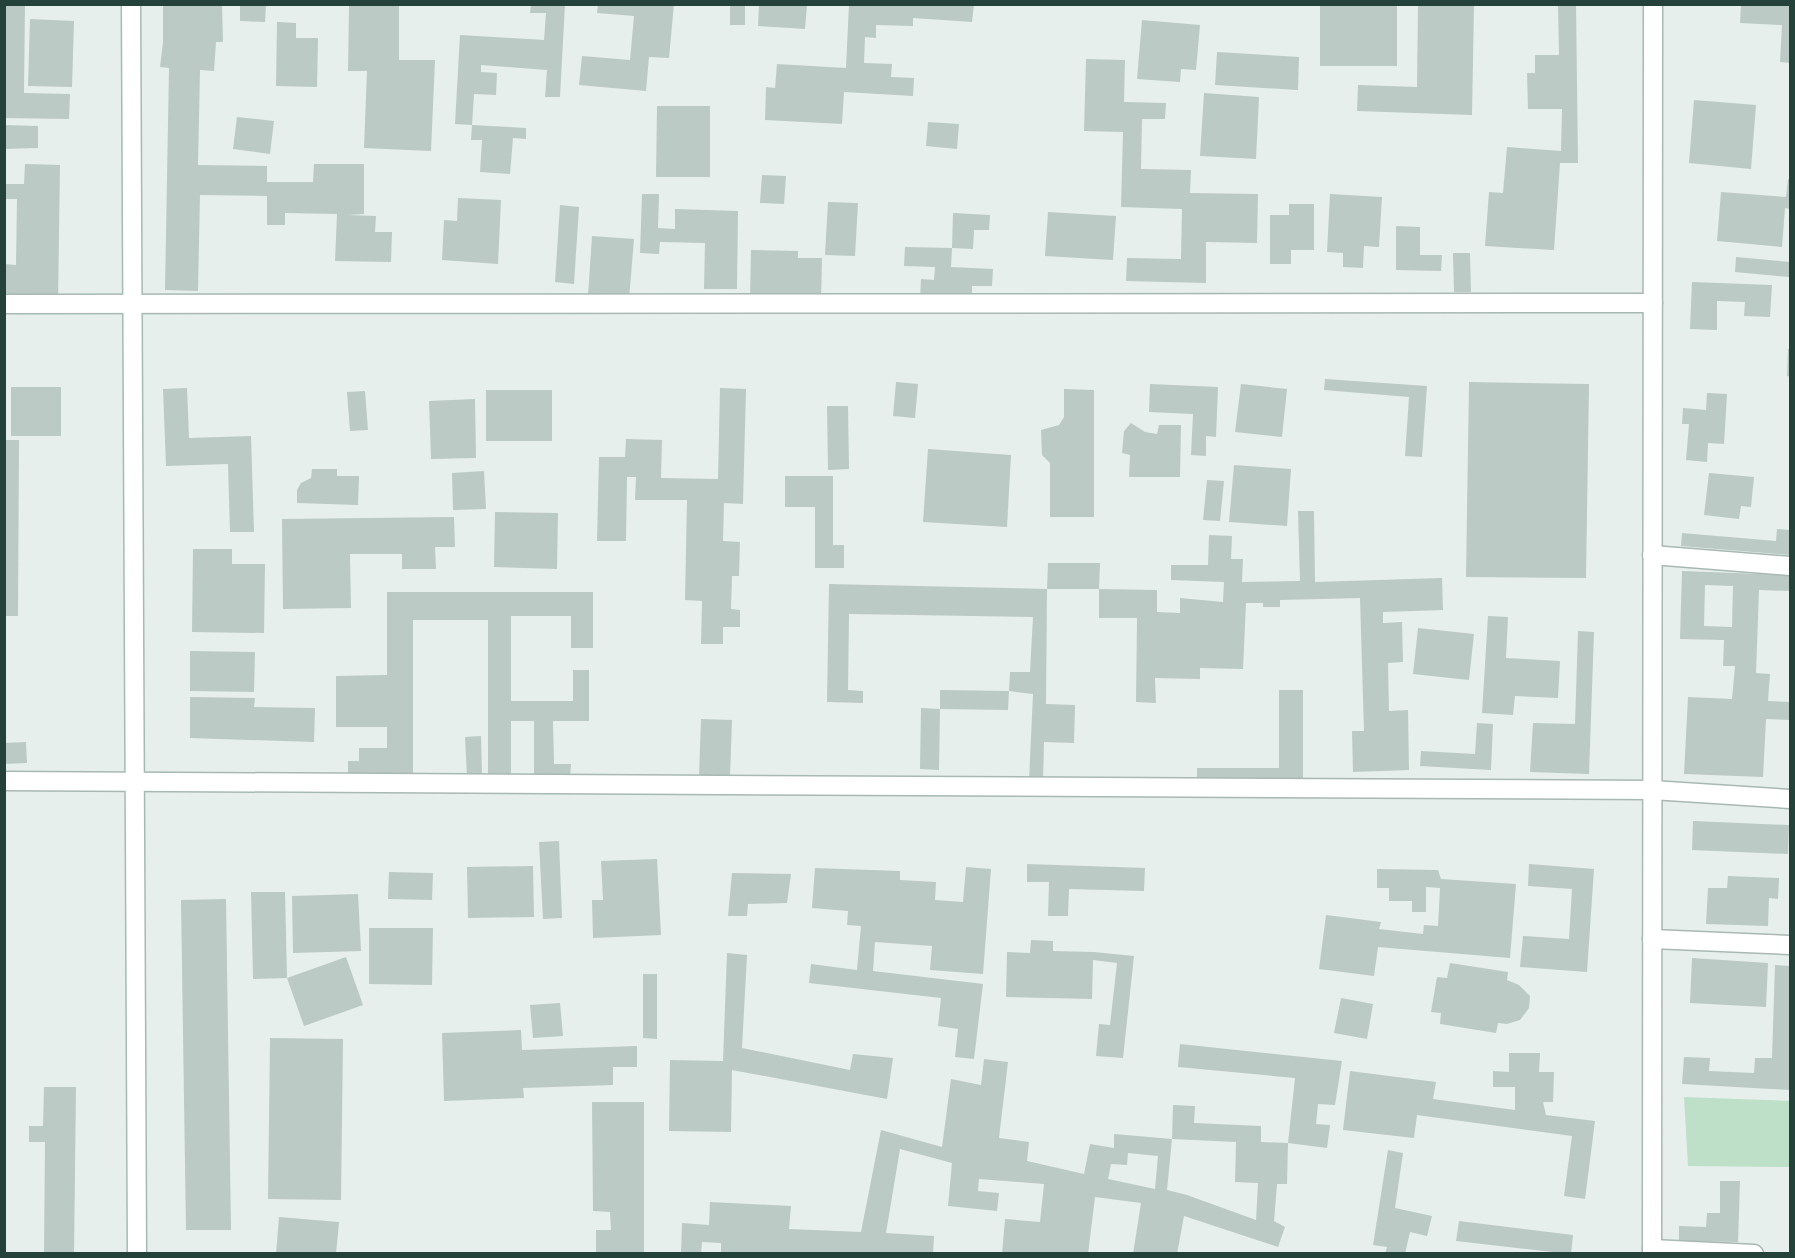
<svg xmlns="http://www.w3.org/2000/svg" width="1795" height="1258" viewBox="0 0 1795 1258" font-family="Overpass,sans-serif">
<rect width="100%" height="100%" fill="#e6efeb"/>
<path fill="#bfe0c8" d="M1684 1097 1790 1101V1167L1688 1166Z"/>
<g fill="#bbcac4" fill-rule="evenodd">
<path d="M4 4H25L24 93 70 94 69 119 4 118Z"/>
<path d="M163 4H222L223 42H216L214 71 200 70 198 165 267 166V182H313L314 164H364V214L347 215 376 216 375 232H392L391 262 335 261 337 214 285 213V225H267V196L200 195 198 291 165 290 169 68 160 67 163 42Z"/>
<path d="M240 4H266L265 22 240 21Z"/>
<path d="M531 4H565L560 97H545L547 70 481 65V72L497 73 496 95 474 94 472 125 455 124 460 35 544 40 546 13H530Z"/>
<path d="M598 4H674L669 58 649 57 646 91 579 85 582 56 630 60 634 16 597 13Z"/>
<rect x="730" y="4" width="15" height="21"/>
<path d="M759 4 807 5 805 29 758 26Z"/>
<path d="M849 4H974L972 22 913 18V26L876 25V38L865 37 864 63 892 64 891 77 914 78 913 96 844 92 842 124 765 120 766 87 775 88 777 64 846 68Z"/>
<rect x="1320" y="4" width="77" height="62"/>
<path d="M1418 4H1474L1472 115 1357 111 1358 85 1417 87Z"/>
<path d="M1558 4H1576L1578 163H1560L1554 250 1485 246 1489 192 1503 193 1507 147 1561 151 1562 109H1528L1527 73H1535V55H1559Z"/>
<path d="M1741 4H1790V63L1780 62 1782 25 1740 23Z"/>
<path d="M349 5 399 6V60H435L431 151 364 148 367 71H348Z"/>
<path d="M30 19 74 21 72 87 28 86Z"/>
<path d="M1142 20 1200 25 1196 70 1181 69 1180 82 1137 79Z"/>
<path d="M277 22 296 23V38H318L317 87 276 86Z"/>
<path d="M1217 52 1299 57 1298 90 1215 85Z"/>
<path d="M1086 59 1125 60 1124 102 1166 103 1165 119H1142L1141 169 1191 170 1190 193 1258 194 1257 243 1206 242V283L1126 281 1127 258 1181 259 1182 209 1121 207 1123 132 1084 131Z"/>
<path d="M1204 93 1259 97 1256 159 1200 156Z"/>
<path d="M1694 100 1756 105 1751 169 1689 163Z"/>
<path d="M657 106H710V177H656Z"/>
<path d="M237 117 274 121 270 154 233 149Z"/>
<path d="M928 122 959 124 957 149 926 146Z"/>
<path d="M4 125 38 126V148L4 149Z"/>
<path d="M472 125 526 128V139L513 138 510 174 480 172 482 140H471Z"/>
<path d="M25 164 60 165 58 304 4 302V264L16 265 17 199H4V184H24Z"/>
<path d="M762 175 786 176 784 204 760 203Z"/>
<path d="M1788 179H1790V209L1785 208 1782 247 1717 241 1721 192 1786 197Z"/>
<path d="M642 194H659L658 228 675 229V209L738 211 737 289H704L705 243 660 242 659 254 640 253Z"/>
<path d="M1330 194 1382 197 1379 247 1364 246 1363 268 1343 267V253L1327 252Z"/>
<path d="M458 198 501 200 498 264 442 260 444 220 457 221Z"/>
<path d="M828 202 858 203 855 256 825 255Z"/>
<path d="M1289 204H1314V250H1291V264H1270V215H1289Z"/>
<path d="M560 205 579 207 574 284 555 282Z"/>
<path d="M1048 212 1116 216 1113 260 1045 256Z"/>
<path d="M953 213 990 215 989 230H974L973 249 952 248Z"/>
<path d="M1396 226 1420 227V255H1442L1441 271 1396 270Z"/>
<path d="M592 236 634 239 629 299 588 296Z"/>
<path d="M905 247 952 248 951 267 993 269 992 286H972V302L920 300 921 279 934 280 935 267 904 266Z"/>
<path d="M751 250 798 251V258H822L821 302 750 300Z"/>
<path d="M1453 253H1470L1471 292H1454Z"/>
<path d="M1736 257 1790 262 1789 277 1735 272Z"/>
<path d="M1692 282 1772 285 1770 317 1744 316 1745 302 1717 301V330L1690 329Z"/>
<path d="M1788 349H1790V377L1787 376Z"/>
<path d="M1325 379 1427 386 1422 457 1405 456 1409 397 1324 390Z"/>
<path d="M896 382 918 384 915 418 893 416Z"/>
<path d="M1469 382 1589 384 1586 578 1466 577Z"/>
<path d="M1150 384 1218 387 1216 437 1206 436V456L1191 455 1193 414 1149 412Z"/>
<path d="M1241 384 1287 389 1282 437 1235 432Z"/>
<rect x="11" y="387" width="50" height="49"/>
<path d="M187 388 189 438 251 436 254 532H230L228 464 166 466 163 389Z"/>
<path d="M720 388 746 389 743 504 724 503 723 541 740 542 739 576H732L731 609 740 610V627H723V644H701L702 601 685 600 687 500H635L636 477H627L626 541H597L599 457H625L626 439 662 440 661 478 718 479Z"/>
<path d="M1064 389 1094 390V517H1050V463L1042 455 1041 430 1059 425 1064 417Z"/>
<rect x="486" y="390" width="66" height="51"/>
<path d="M365 391 368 430 350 431 347 392Z"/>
<path d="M1707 393 1727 394 1724 444 1708 443 1707 462 1686 460 1689 424H1682L1683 408 1706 410Z"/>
<path d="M475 399 476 458 431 459 429 401Z"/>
<path d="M827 406H848L849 469 828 470Z"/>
<path d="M1131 423 1145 432 1157 434 1159 425H1181L1180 477H1129L1130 455 1122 453 1124 431Z"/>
<path d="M4 440H19L18 616H4Z"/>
<path d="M928 449 1011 455 1007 527 923 522Z"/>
<path d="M1234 465 1291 469 1287 526 1229 522Z"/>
<path d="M312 469H337V476H359L358 505 297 503V490L301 483 311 478Z"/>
<path d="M484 471 486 509 453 510 452 473Z"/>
<path d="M1709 473 1754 477 1751 507 1741 506 1739 519 1704 515Z"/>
<path d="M785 476H833V545H844V568H815V507H785Z"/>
<path d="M1207 480 1224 481 1220 521 1203 520Z"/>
<path d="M1298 511H1314L1315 582 1442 578 1443 610 1383 612V623L1402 622 1403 662 1388 663 1389 711 1408 710 1409 770 1353 772 1352 731H1364L1360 598 1280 600V607H1263V603H1246L1243 669 1200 668V679L1155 678 1156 703 1136 702 1137 618H1099V589L1157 590V612L1180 613V598L1223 602 1224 582 1171 580V565H1208L1209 535 1232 536 1231 559H1243L1242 582 1300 581Z"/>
<path d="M495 512 558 513 557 569 494 567Z"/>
<path d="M454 517 455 547H435L436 569H402V554H350L351 608 283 609 282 519Z"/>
<path d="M1777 529 1790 530V555L1681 546 1682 533 1776 541Z"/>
<path d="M193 549H232V564H265L264 633 192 632Z"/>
<path d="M1048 563H1100L1099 589H1047Z"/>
<path d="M1682 571 1790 575V591L1759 590 1756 673 1770 674 1768 701 1790 702V720L1766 719 1763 777 1684 774 1688 697 1732 699 1735 666H1723L1724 640 1680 639ZM1705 585 1733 586 1732 627 1704 626Z"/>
<path d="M829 584 1047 589 1046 704 1075 705 1074 743 1044 742 1043 781H1029L1033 694 1009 691 1010 672H1030L1033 617 849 614 848 690 863 691V703L827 702Z"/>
<path d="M387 592H593V648H571V616H511V701H573V670H589V721H553L554 764H571L570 778H534V721H511V776H488V620H413V775H348V761H359V748H387V727H336V676L387 675Z"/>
<path d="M1488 616 1508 617 1506 658 1560 661 1558 698 1515 696 1513 715 1482 713Z"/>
<path d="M1418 628 1474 634 1469 680 1413 674Z"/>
<path d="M1578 631 1594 632 1589 774 1530 772 1533 723 1575 724Z"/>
<path d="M190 651 255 652 254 692 190 691Z"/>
<path d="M940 690 1009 691 1008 710 940 709 939 770 920 769 921 708 940 709Z"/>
<path d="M1279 690H1303V787L1197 786V768H1279Z"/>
<path d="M190 697 255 698 254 707 315 708 314 742 190 738Z"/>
<path d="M701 719 732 720 730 777 699 776Z"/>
<path d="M1477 723 1493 724 1491 770 1420 766 1421 751 1475 754Z"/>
<path d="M481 736 482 776 467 777 465 737Z"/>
<path d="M26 742 27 763 4 764V743Z"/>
<path d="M1693 821 1789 825 1788 854 1692 850Z"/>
<path d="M559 841 562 918 543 919 539 842Z"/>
<path d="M657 859 661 935 593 938 592 900H603L601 861Z"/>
<path d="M1027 864 1145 868 1144 891 1069 889 1068 916H1048L1049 882H1027Z"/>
<path d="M1529 864 1594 869 1587 972 1520 967 1523 936 1569 939 1572 889 1528 886Z"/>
<path d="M533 866 534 917 468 918 467 867Z"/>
<path d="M966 867 991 869 983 974 930 970 932 946 875 942 873 971 983 984 974 1059 955 1057 958 1029 938 1026 941 998 809 983 811 964 857 970 861 926 847 925 848 911 812 908 815 868 900 871V880L936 882 935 900 963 902Z"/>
<path d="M1377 869 1438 870 1441 879 1516 884 1510 958 1378 947 1374 976 1319 969 1326 915 1381 922 1379 929 1423 934 1424 925 1438 926 1440 888 1426 887V912H1412V901H1389V888H1377Z"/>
<path d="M389 872 433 873 432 900 388 899Z"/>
<path d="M732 873 791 874 787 903 748 904 747 916H728Z"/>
<path d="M1728 876 1779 878 1778 899 1769 898 1768 926 1706 924 1708 888H1727Z"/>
<path d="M251 892H285L287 978 253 979Z"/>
<path d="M358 894 361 951 293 953 292 896Z"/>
<path d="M226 899 231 1230H186L181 900Z"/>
<path d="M369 928H433L432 985 369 984Z"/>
<path d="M1031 940 1053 941V951L1094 952 1134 956 1123 1058 1096 1056 1099 1024 1110 1025 1117 963 1093 960 1092 999 1006 997 1007 952 1030 953Z"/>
<path d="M727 953 747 955 742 1048 850 1070 853 1054 893 1058 887 1099 732 1070 731 1132 669 1131 670 1060 723 1061Z"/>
<path d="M346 957 363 1005 304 1026 287 978Z"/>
<path d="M1692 958 1768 963 1766 1007 1690 1003Z"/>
<path d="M1450 963 1508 972 1507 980 1519 985 1530 996 1529 1008 1520 1020 1507 1024 1498 1023 1496 1033 1440 1024 1441 1013 1431 1012 1437 977 1447 978Z"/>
<path d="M1775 965 1790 966V1090L1682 1084 1684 1057 1710 1058 1709 1071 1754 1073 1755 1058H1772Z"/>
<path d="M643 974H657V1039L643 1038Z"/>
<path d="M1341 998 1373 1004 1367 1039 1334 1033Z"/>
<path d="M560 1003 563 1036 533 1038 530 1005Z"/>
<path d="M521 1030 522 1050 637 1046V1067H613V1085L523 1088 524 1098 444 1101 442 1033Z"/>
<path d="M270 1038 343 1039 341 1200 268 1199Z"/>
<path d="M1180 1044 1342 1061 1335 1105 1318 1104 1316 1124 1330 1125 1327 1148 1288 1143 1295 1078 1178 1067Z"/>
<path d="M1509 1053H1540L1539 1072H1554L1553 1102H1543L1546 1115 1595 1121 1585 1199 1564 1196 1572 1136 1417 1115 1414 1138 1343 1130 1350 1071 1436 1082 1433 1099 1515 1110V1087H1493V1071L1509 1072Z"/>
<path d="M984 1059 1008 1062 999 1138 1029 1142 1027 1161 1084 1174 1090 1144 1114 1148V1134L1172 1139 1167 1190 1187 1195 1256 1220 1258 1183 1235 1182 1236 1142 1172 1139 1173 1105 1195 1106 1194 1123 1261 1126V1142L1288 1143 1287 1184H1277L1274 1221 1285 1227 1278 1247 1184 1216 1177 1254H1133L1141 1203 1095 1197 1088 1254H1002L1005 1219 1040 1222 1044 1184 979 1179 978 1191 999 1193 997 1211 948 1206 952 1163 900 1149 886 1233 934 1236 933 1254H721V1243L702 1242 701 1254H681L682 1223 709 1225 710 1202 791 1206 789 1229 861 1232 881 1130 942 1147 951 1079 981 1085ZM1128 1153 1158 1156 1155 1189 1108 1179 1111 1164 1127 1165Z"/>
<path d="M44 1087H76L74 1254H44L45 1142H29V1126H43Z"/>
<path d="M592 1102H644V1254H596V1230H611L610 1212 593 1211Z"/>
<path d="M1388 1150 1403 1153 1395 1208 1432 1216 1427 1236 1410 1232 1405 1254H1385L1387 1247 1373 1245Z"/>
<path d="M1720 1181H1740L1738 1242 1679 1241V1226L1706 1227 1707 1213H1720Z"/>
<path d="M279 1217 339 1222 336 1254H276Z"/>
<path d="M1459 1221 1573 1235 1571 1254 1456 1241Z"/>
</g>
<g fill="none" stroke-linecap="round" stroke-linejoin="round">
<g stroke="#a8b8b2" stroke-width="21">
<g id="street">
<path d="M4 304 1653 303"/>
<path d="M1652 555 1790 566"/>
<path d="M4 781 1652 790 1790 799"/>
<path d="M1652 939 1790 945"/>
<path d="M1652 1249 1754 1254"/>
<path d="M1652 1254 1653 4"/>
</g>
</g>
<g stroke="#a4bbb3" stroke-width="21">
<path id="secondary" d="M131 4 137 1254"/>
</g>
<use href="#street" stroke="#fff" stroke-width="18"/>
<use href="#secondary" stroke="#fff" stroke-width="18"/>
</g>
<rect width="1795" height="1258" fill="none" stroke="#24423a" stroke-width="12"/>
</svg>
